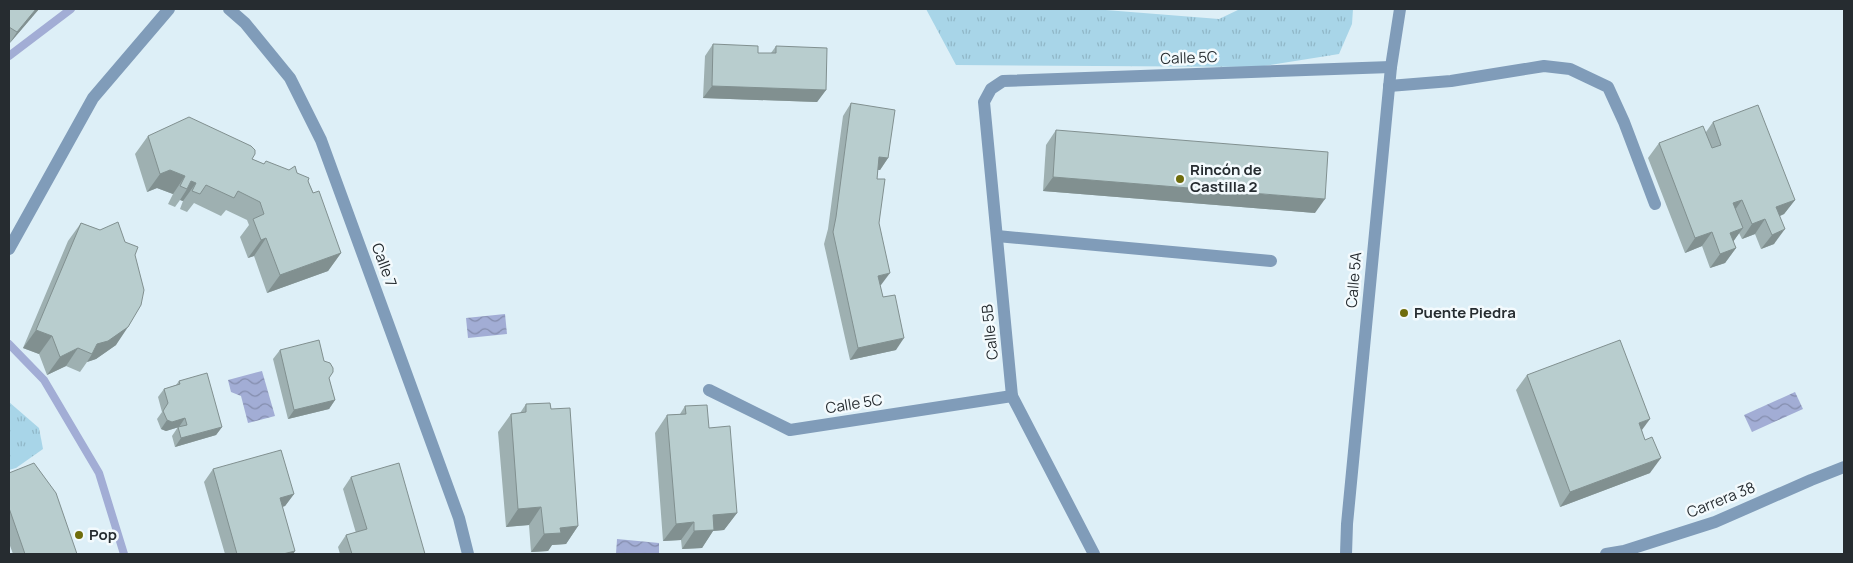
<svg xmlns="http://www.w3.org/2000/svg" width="1853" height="563" viewBox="0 0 1853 563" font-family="Manrope,sans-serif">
<defs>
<pattern id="grass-tufts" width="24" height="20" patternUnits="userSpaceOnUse" patternTransform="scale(1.25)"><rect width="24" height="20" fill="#a8d5e8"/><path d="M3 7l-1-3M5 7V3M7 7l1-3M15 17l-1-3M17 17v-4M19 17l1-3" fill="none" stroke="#90b7c7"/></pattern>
<pattern id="water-waves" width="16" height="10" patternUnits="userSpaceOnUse" patternTransform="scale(1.25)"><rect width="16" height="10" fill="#a2add5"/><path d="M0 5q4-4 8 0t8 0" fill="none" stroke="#848dad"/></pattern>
</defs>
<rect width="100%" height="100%" fill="#ddeff7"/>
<g fill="url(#grass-tufts)">
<path d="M926 9H1093L1219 19 1240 9H1353L1352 24 1339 54 1258 67 956 65Z"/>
<path d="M9 402 39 428 43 449 16 468 9 470Z"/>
</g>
<g fill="url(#water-waves)">
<path d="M505 314 507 334 468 338 466 318Z"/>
<path d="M262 371 275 416 248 423 241 396 231 392 228 380Z"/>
<path d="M1795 392 1803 409 1752 432 1744 415Z"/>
<path d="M617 539 659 543V554H616Z"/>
</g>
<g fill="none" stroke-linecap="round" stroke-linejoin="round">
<g stroke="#a2add5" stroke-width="8">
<path d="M9 56 71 9"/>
<path d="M9 344 44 380 99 473 124 554"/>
</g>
<g stroke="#809cb9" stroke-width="12">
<path d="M1389 86 1451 81 1544 66 1570 69 1608 87 1624 122 1655 204"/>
<path d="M997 236 1271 261"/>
<path d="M9 249 93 98 169 9"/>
</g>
<g stroke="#809cb9" stroke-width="12">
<path d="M229 9 245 23 290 78 321 140 459 518 468 554"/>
<path d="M709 390 790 430 1012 396"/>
<path d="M1094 554 1012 396 984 102 991 89 1003 81 1391 67"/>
<path d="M1346 554 1347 524 1391 67 1400 9"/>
<path d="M1606 554 1624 551 1715 522 1811 480 1844 467"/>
</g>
</g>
<g fill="#9eb0b1">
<path d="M9 9H39L9 44Z"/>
<path d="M713 44 758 53H771L776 46 826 90 817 102 703 98 705 56Z"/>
<path d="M851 103 888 158 880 170H878L877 179 881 285H880L896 350 850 360 824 244 828 229 843 116Z"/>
<path d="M1713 122 1795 200 1784 214 1780 216 1774 244 1761 249 1755 234 1742 239 1739 233 1733 242 1736 248 1725 263 1710 268 1702 246 1685 253 1648 158 1659 143 1706 132Z"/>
<path d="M1056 130 1315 213 1043 191 1046 145Z"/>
<path d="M148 136 252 159 264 164 297 173 308 181 341 253 328 271 267 293 254 256 248 258 240 237 249 225 247 220 226 210 221 216 194 203 187 212 180 209 183 201 180 200 175 207 168 204 173 194 157 188 147 192 135 154Z"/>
<path d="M81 223 100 230 125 242 135 255 116 345 96 359 87 362 80 372 66 366 47 375 39 354 23 348 68 241Z"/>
<path d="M280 350 324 361 329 378 335 400 329 409 288 419 273 359Z"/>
<path d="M1527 375 1642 430 1650 473 1560 507 1516 390Z"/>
<path d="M179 381 222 427 216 435 175 447 172 436 178 427H179L166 431 161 429 157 419 162 412 158 397 164 389 176 385Z"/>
<path d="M526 404 551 409 578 526 566 544 552 545 548 551 531 552 529 525 506 527 498 432 511 414 520 413Z"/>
<path d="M685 406 709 428 737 513 724 530 713 531 702 548 682 549 681 540 663 541 655 433 667 415 680 414Z"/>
<path d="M213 469 294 494 285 506 282 507 295 551 293 554H225L204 482Z"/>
<path d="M9 473 77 554H13L9 543Z"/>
<path d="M351 477 425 554H340L338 547 346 535 356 533 343 489Z"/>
</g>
<g fill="#819090">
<path d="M36 9H39L9 44 17 32Z"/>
<path d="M712 86 826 90 817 102 703 98Z"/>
<path d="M879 157 888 158 880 170 871 169Z"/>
<path d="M170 170 185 176 173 194 157 188 147 192 160 174Z"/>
<path d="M1053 177 1325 199 1315 213 1043 191Z"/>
<path d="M191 181 196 183 183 201 180 200 187 189Z"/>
<path d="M1742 200 1732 214 1733 203Z"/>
<path d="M1795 200 1784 214 1766 222 1776 207Z"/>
<path d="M1765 219 1755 234 1742 239 1752 224Z"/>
<path d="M1743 228 1732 243 1730 233Z"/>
<path d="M1785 229 1774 244 1761 249 1772 235Z"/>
<path d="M1712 232 1702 246 1685 253 1695 238Z"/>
<path d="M266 238 254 256 248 258 261 240Z"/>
<path d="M1736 248 1725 263 1710 268 1720 254Z"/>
<path d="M341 253 328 271 267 293 280 275Z"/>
<path d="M890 273 881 285 870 288 878 276Z"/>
<path d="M128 327 116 345 96 359 87 362 92 354 97 344Z"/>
<path d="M36 330 52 336 39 354 23 348Z"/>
<path d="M904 338 896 350 850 360 858 348Z"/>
<path d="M78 348 66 366 47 375 60 357Z"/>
<path d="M335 400 329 409 288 419 294 410Z"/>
<path d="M185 418 179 427 166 431 161 429 167 420Z"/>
<path d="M1650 419 1639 434V423Z"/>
<path d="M222 427 216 435 175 447 181 438Z"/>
<path d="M1661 458 1650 473 1560 507 1570 492Z"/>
<path d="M294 494 285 506 271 510 280 498Z"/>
<path d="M541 507 529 525 506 527 518 509Z"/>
<path d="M737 513 724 530 713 531 702 548 682 549 694 531 713 515Z"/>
<path d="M694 522 681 540 663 541 676 524Z"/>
<path d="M578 526 566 544 552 545 548 551 531 552 544 534 560 528Z"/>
<path d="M295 551 293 554H283Z"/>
</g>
<g fill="#b8cdce" stroke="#819090">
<path d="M9 9H36L17 32 9 27Z"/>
<path d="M713 44 758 46V53H776V46L827 48 826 90 712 86Z"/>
<path d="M851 103 895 110 888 158 879 157 877 179H885L879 223 890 273 878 276 883 297 895 295 904 338 858 348 833 232 836 217Z"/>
<path d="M1758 105 1795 200 1776 207 1785 229 1772 235 1765 219 1752 224 1742 200 1733 203 1743 228 1730 233 1736 248 1720 254 1712 232 1695 238 1659 143 1703 126 1712 148 1721 145 1713 122Z"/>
<path d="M189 117 251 146 255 150V154L252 159 264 164 266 161 289 170 295 166 297 173 309 178 308 181 313 193 319 191 341 253 280 275 266 238 261 240 253 219 264 214 260 202 238 191 234 198 206 185 200 194 192 191 196 183 191 181 187 189 180 186 185 176 170 170 160 174 148 136Z"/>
<path d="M1056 130 1328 152 1325 199 1053 177Z"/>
<path d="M118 222 125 242 138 247 135 255 144 290 141 305 128 327 108 341 97 344 92 354 78 348 60 357 52 336 36 330 81 223 100 230Z"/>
<path d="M319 340 324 361 330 363 333 368V372L329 378 335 400 294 410 280 350Z"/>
<path d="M1620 340 1650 419 1639 423 1645 440 1652 437 1661 458 1570 492 1527 375Z"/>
<path d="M207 373 222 427 181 438 178 427 187 425 185 418 172 422 167 420 163 411 168 403 164 389 180 384 179 381Z"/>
<path d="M550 403 551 409 570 408 578 526 560 528 561 533 544 534 541 507 518 509 511 414 526 412V404Z"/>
<path d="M707 405 709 428 730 426 737 513 713 515 714 530 694 531V522L676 524 667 415 686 414 685 406Z"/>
<path d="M281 450 294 494 280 498 295 551 283 554H237L213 469Z"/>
<path d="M34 463 56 493 77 554H25L9 508V473Z"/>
<path d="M399 463 425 554H352L346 535 367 529 351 477Z"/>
</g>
<g fill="#6f6d0c" stroke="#f3fafd" stroke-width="2">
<circle cx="1180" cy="179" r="5"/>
<circle cx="1404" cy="313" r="5"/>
<circle cx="79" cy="535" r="5"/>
</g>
<g text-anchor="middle" stroke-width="5" stroke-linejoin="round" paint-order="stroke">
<g font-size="15" fill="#262c30" stroke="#f3fafd">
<text transform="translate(1189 58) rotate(-2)" y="5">Calle 5C</text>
<text transform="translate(384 265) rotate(70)" y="5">Calle 7</text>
<text transform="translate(1354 280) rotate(-85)" y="5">Calle 5A</text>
<text transform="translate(990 332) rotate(-96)" y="5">Calle 5B</text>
<text transform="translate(854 404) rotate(-9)" y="5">Calle 5C</text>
<text transform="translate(1721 500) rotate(-22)" y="5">Carrera 38</text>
</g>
<g font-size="15" font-weight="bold" fill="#262c30" stroke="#f3fafd" text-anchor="start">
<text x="1190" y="175">Rincón de<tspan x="1190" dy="17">Castilla 2</tspan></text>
<text x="1414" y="318">Puente Piedra</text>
<text x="89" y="540">Pop</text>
</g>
</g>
<rect width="1853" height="563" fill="none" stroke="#262c30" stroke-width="20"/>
</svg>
